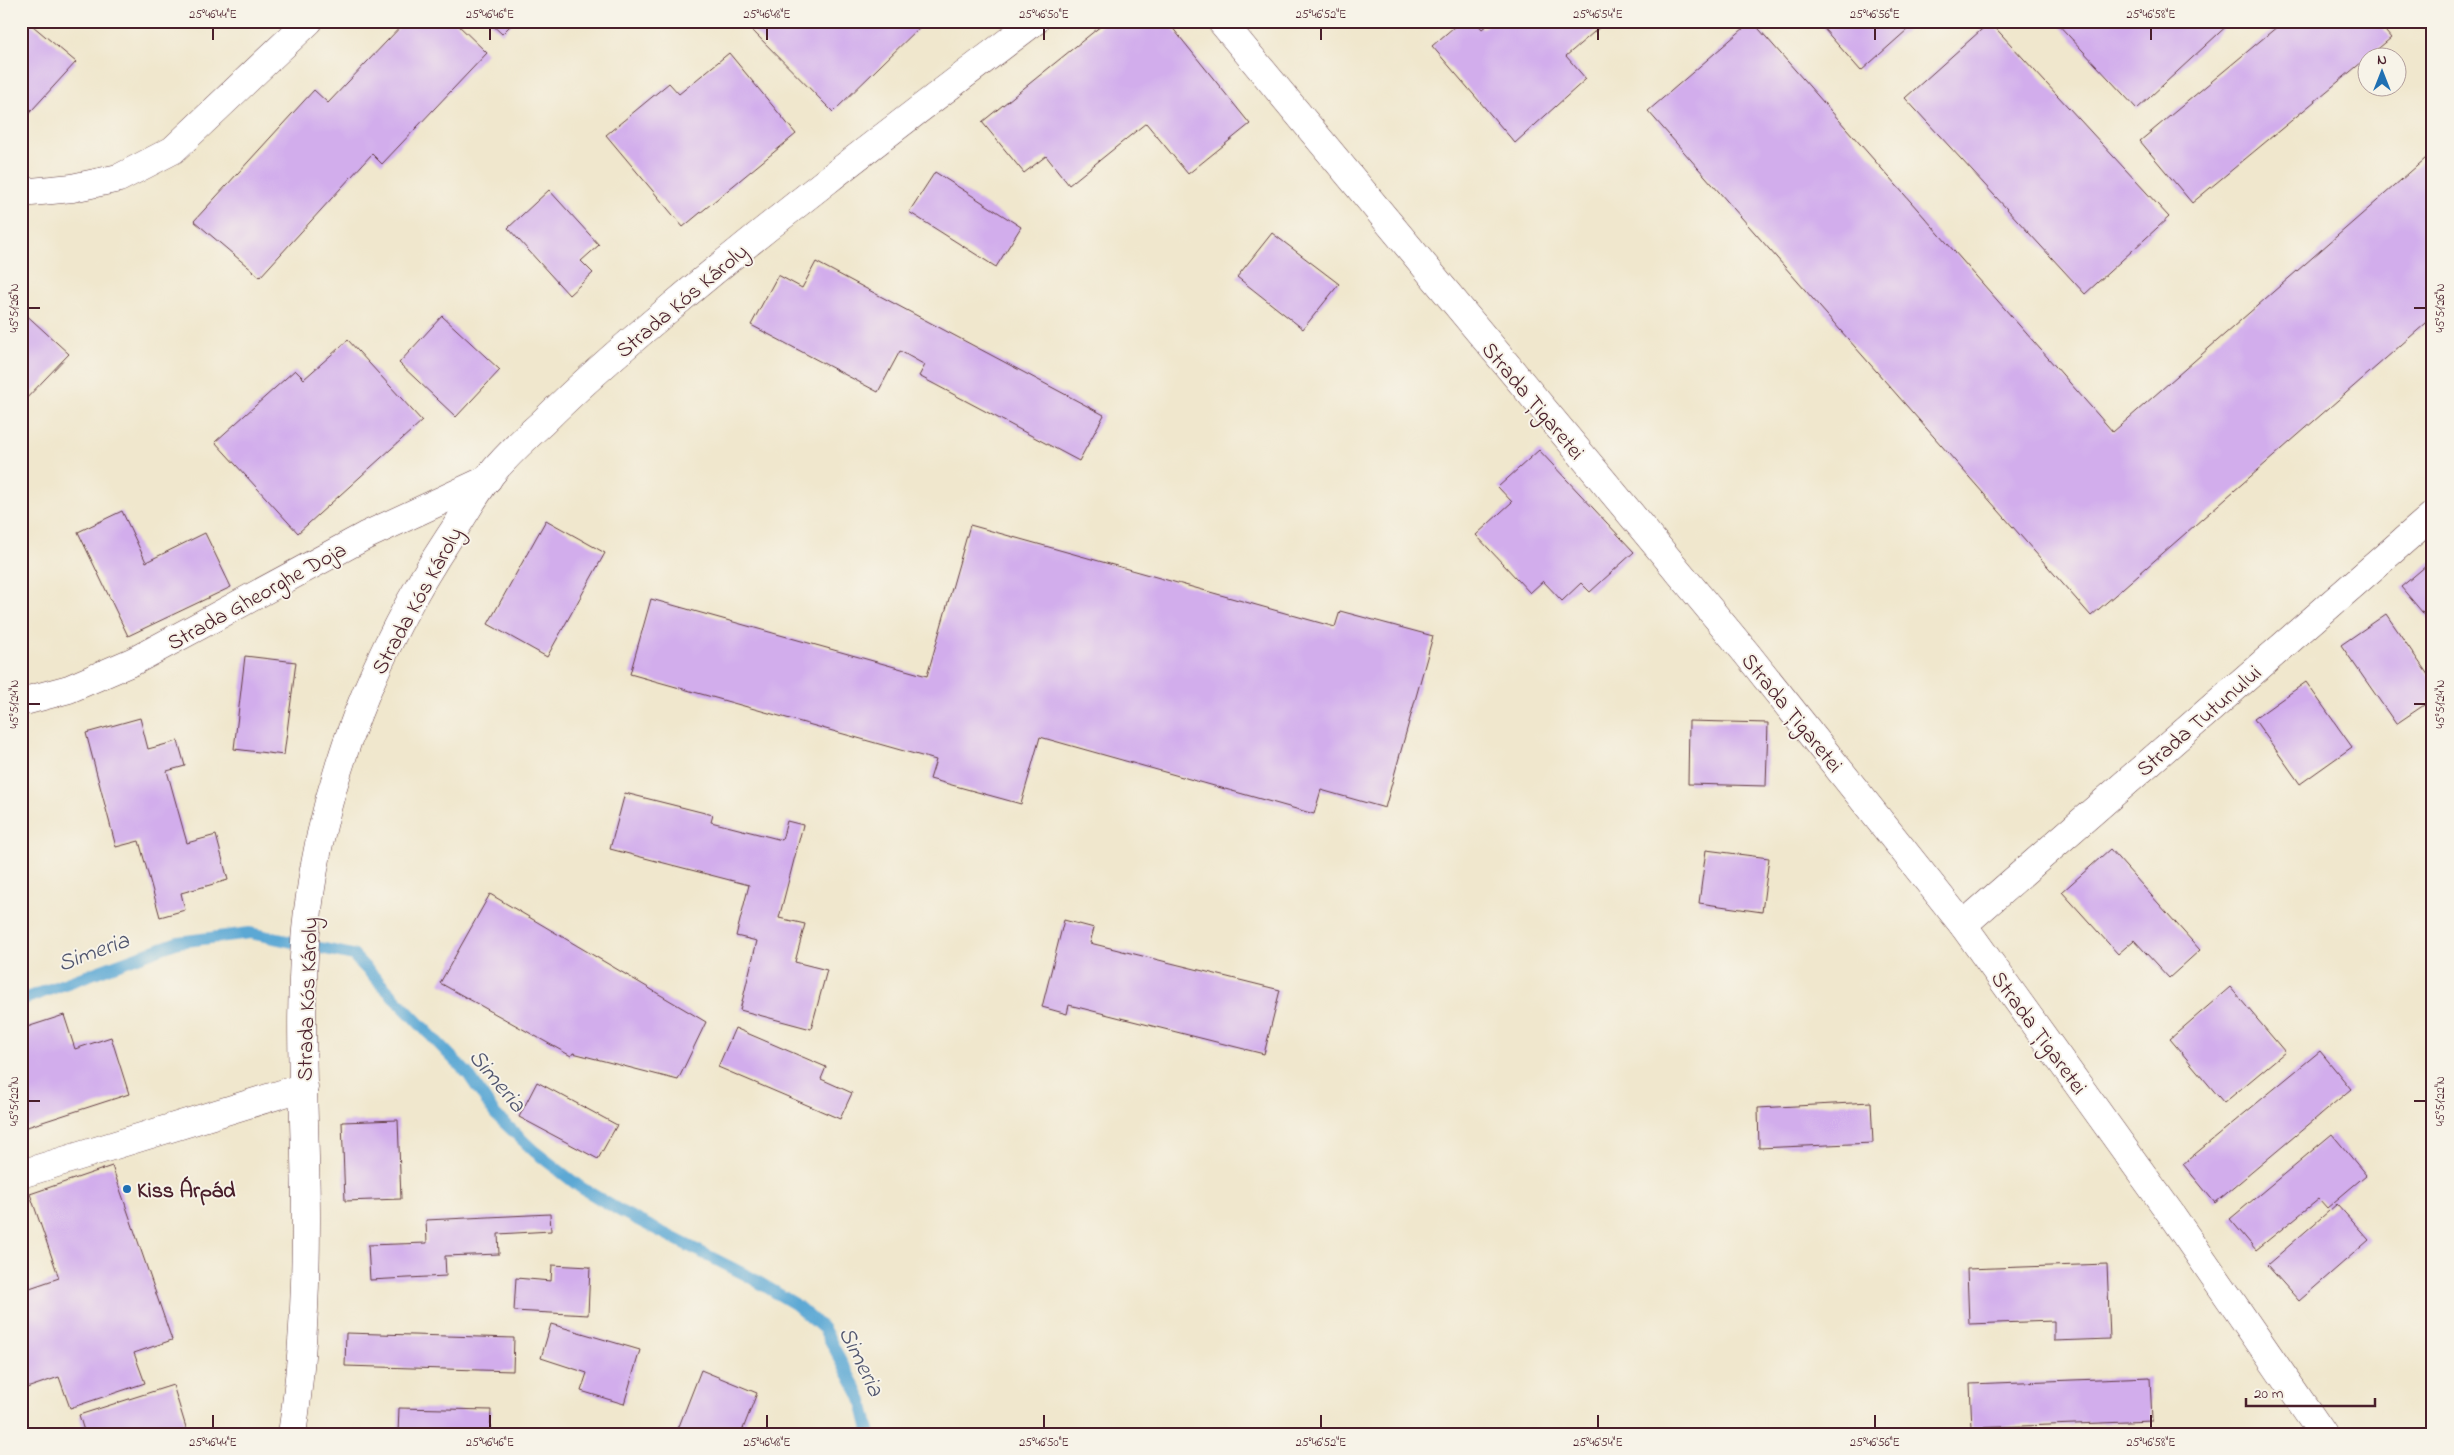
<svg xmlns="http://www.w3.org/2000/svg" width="2454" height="1455" viewBox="0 0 2454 1455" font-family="'Indie Flower',sans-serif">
<rect width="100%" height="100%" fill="#f7f3e8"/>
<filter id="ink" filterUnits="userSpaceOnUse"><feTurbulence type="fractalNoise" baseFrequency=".02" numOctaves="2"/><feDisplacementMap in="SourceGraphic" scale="10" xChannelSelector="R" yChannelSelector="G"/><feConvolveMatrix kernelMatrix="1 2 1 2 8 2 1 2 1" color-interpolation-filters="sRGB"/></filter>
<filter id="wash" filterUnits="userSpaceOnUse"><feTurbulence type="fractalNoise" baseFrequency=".0096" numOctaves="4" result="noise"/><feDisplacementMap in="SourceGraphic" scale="20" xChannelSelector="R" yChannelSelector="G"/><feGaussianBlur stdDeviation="1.12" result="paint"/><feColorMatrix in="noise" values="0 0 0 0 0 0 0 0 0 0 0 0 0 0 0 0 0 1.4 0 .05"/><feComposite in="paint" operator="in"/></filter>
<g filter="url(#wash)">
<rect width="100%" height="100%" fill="#f0e7cd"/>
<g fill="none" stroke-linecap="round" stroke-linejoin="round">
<path stroke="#5ca8d4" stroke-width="12" d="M21 1000 178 942 250 933 353 955 468 1074 495 1114 534 1151 580 1187 622 1212 748 1276 795 1304 824 1329 861 1398 870 1434"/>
</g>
<g id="blocks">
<g fill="#d2adec">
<path d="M21 21H27L76 62 21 122Z"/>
<path d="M406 21H454L487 53 382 164 372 154 260 277 194 221 314 90 328 103Z"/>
<path d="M488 21H515L502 34Z"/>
<path d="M749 21H926L833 112 746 24Z"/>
<path d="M1107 21H1167L1250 124 1188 174 1146 123 1069 185 1046 156 1024 173 982 122Z"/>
<path d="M1461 21H1475L1482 29 1492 21H1607L1566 56 1586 79 1515 143 1432 46Z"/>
<path d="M1752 21 2113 432 2433 152V317L2091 616 1648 111Z"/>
<path d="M1817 21H1917L1861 71Z"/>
<path d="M2055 21H2232L2137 109Z"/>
<path d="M2284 21H2377L2391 38 2192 203 2140 141Z"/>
<path d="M1990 22 2169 217 2085 294 1905 98Z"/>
<path d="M729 53 796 134 683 227 606 135 669 83 679 94Z"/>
<path d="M935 172 1021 227 996 267 909 212Z"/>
<path d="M549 190 599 245 581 261 593 273 569 295 508 228Z"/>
<path d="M1272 233 1339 284 1303 329 1237 277Z"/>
<path d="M816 262 1104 415 1079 461 919 376 925 365 900 351 878 392 751 325 778 275 802 288Z"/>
<path d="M21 310 69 354 21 404Z"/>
<path d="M442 316 500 370 456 417 399 363Z"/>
<path d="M348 340 422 421 298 533 215 442 295 370 304 379Z"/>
<path d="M1539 450 1634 552 1590 592 1581 583 1562 601 1543 581 1530 593 1476 535 1512 502 1498 487Z"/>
<path d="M122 511 146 562 205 533 231 587 128 636 78 532Z"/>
<path d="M546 520 605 553 547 657 488 624Z"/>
<path d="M970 525 1335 627 1340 611 1433 636 1385 808 1321 790 1314 814 1040 737 1021 804 930 779 936 760 630 674 651 599 927 676Z"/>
<path d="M2433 560V625L2401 587Z"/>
<path d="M2386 614 2433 682V699L2396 724 2341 645Z"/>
<path d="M245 656 296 662 284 755 234 749Z"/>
<path d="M2306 682 2352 747 2300 784 2254 719Z"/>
<path d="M140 718 148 749 178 741 185 766 167 771 187 843 216 835 228 880 181 893 185 910 160 917 139 841 116 847 86 733Z"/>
<path d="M1689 721 1768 723 1766 786 1688 784Z"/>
<path d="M625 793 713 815 711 822 782 840 787 821 803 825 779 918 805 924 795 962 827 970 811 1029 740 1010 757 941 736 936 749 885 610 849Z"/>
<path d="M2110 849 2200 950 2169 978 2134 940 2118 954 2062 892Z"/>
<path d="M1706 850 1769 858 1762 912 1699 903Z"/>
<path d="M490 894 706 1022 678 1080 573 1053 571 1056 440 983Z"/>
<path d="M1064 920 1094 928 1090 943 1280 990 1264 1054 1069 1005 1067 1014 1042 1007Z"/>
<path d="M2230 987 2285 1052 2224 1103 2170 1039Z"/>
<path d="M64 1015 75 1049 111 1037 129 1094 21 1129V1029Z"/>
<path d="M735 1028 826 1067 821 1079 852 1093 840 1119 718 1067Z"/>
<path d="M2320 1051 2351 1089 2215 1203 2183 1164Z"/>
<path d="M537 1082 617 1125 598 1159 519 1117Z"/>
<path d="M1871 1102 1873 1143 1759 1148 1758 1108Z"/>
<path d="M398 1120 401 1199 345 1201 342 1122Z"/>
<path d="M2332 1134 2366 1175 2327 1208 2319 1199 2256 1250 2230 1219Z"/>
<path d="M112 1166 172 1340 134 1353 145 1383 70 1408 59 1377 21 1390V1291L59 1278 30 1194Z"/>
<path d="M2337 1204 2369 1240 2299 1301 2267 1265Z"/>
<path d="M550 1214 551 1231 498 1234 499 1254 445 1256 446 1276 370 1280 368 1245 427 1243 426 1220Z"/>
<path d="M2107 1264 2110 1339 2054 1341V1321L1969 1324 1967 1269Z"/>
<path d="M552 1265 590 1267 588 1315 514 1311 516 1278 551 1281Z"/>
<path d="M551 1324 640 1350 624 1404 581 1391 587 1373 541 1358Z"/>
<path d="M346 1333 514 1338 513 1371 345 1366Z"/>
<path d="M701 1370 757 1393 741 1434H676Z"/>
<path d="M2150 1377 2152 1421 1972 1428 1970 1384Z"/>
<path d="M173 1385 188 1434H85L79 1415Z"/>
<path d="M399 1408 491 1410 490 1434H398Z"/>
</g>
</g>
</g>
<g filter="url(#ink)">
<use href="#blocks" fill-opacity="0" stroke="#633d43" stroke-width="1"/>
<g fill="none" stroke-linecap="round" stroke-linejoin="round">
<g stroke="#633d43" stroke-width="29">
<g id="minor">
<path d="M21 193 72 188 119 178 173 150 309 21"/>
<path d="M21 702 69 689 134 661 365 536 488 479"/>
<path d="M1963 925 2433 515"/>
<path d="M21 1174 304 1087"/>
</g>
</g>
<g stroke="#633d43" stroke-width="29">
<g id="major">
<path d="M1221 21 1747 654 1963 925 2171 1214 2323 1434"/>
<path d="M292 1434C303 1363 306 1291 306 1220 306 1117 296 1013 308 910 324 776 376 648 450 536 463 517 474 496 488 478 504 458 523 440 542 423 583 382 626 345 670 308 788 208 912 115 1035 21"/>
</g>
</g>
<use href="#minor" stroke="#fff" stroke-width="28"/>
<use href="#major" stroke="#fff" stroke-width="28"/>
</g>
</g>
<path fill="none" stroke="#4a1f2b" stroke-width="2" d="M213 28V40M490 28V40M767 28V40M1044 28V40M1321 28V40M1598 28V40M1875 28V40M2151 28V40M28 308H40M2414 308H2426M28 704H40M2414 704H2426M28 1101H40M2414 1101H2426M213 1415V1428M490 1415V1428M767 1415V1428M1044 1415V1428M1321 1415V1428M1598 1415V1428M1875 1415V1428M2151 1415V1428"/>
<circle fill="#1f6fb2" stroke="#f7f3e8" stroke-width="2" cx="127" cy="1189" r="5"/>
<g text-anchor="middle" stroke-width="4" stroke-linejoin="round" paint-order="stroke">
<g font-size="22" fill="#4a1f2b" stroke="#f7f3e8">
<text transform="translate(681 300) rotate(-40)" y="8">Strada Kós Károly</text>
<text transform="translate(1534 400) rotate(50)" y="8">Strada Țigaretei</text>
<text transform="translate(256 595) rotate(-29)" y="8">Strada Gheorghe Doja</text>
<text transform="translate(416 600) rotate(-61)" y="8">Strada Kós Károly</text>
<text transform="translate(1793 712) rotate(51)" y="8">Strada Țigaretei</text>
<text transform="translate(2198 720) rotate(-41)" y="8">Strada Tutunului</text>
<text transform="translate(306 999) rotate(-88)" y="8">Strada Kós Károly</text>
<text transform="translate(2040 1032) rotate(54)" y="8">Strada Țigaretei</text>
</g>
<g font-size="22" font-weight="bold" fill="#4a1f2b" stroke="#f7f3e8" text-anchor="start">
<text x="137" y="1197">Kiss Árpád</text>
</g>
<g font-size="24" font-style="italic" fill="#51566f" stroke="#f7f3e8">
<text transform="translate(93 951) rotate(-20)" y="8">Simeria</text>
<text transform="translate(498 1080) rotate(50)" y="8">Simeria</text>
<text transform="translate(862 1361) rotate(64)" y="8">Simeria</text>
</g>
</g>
<rect width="2454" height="1455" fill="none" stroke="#f7f3e8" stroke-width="55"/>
<g transform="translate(2382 72)"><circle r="24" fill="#f7f3e8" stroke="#b29e9c"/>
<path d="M0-4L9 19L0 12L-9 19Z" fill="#1f6fb2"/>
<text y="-8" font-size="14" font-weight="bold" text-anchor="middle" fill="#4a1f2b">N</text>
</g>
<path d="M2246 1398v8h129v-8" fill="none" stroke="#4a1f2b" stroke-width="2.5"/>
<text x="2254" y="1398" font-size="15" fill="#4a1f2b" stroke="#f7f3e8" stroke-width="4" paint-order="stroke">20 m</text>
<rect x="28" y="28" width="2398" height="1400" fill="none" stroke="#4a1f2b" stroke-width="2"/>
<g font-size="12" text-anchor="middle" fill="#4a1f2b">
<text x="213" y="18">25°46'44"E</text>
<text x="490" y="18">25°46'46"E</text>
<text x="767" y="18">25°46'48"E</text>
<text x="1044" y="18">25°46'50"E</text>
<text x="1321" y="18">25°46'52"E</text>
<text x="1598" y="18">25°46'54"E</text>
<text x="1875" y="18">25°46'56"E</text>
<text x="2151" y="18">25°46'58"E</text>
<text transform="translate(14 308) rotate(-90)" y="4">45°51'26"N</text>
<text transform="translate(2440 308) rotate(-90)" y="4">45°51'26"N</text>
<text transform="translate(14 704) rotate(-90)" y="4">45°51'24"N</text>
<text transform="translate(2440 704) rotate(-90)" y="4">45°51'24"N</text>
<text transform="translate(14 1101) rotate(-90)" y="4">45°51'22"N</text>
<text transform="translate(2440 1101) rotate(-90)" y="4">45°51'22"N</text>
<text x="213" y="1446">25°46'44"E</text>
<text x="490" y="1446">25°46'46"E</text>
<text x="767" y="1446">25°46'48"E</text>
<text x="1044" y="1446">25°46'50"E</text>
<text x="1321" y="1446">25°46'52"E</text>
<text x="1598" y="1446">25°46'54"E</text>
<text x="1875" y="1446">25°46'56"E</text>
<text x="2151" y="1446">25°46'58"E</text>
</g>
</svg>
